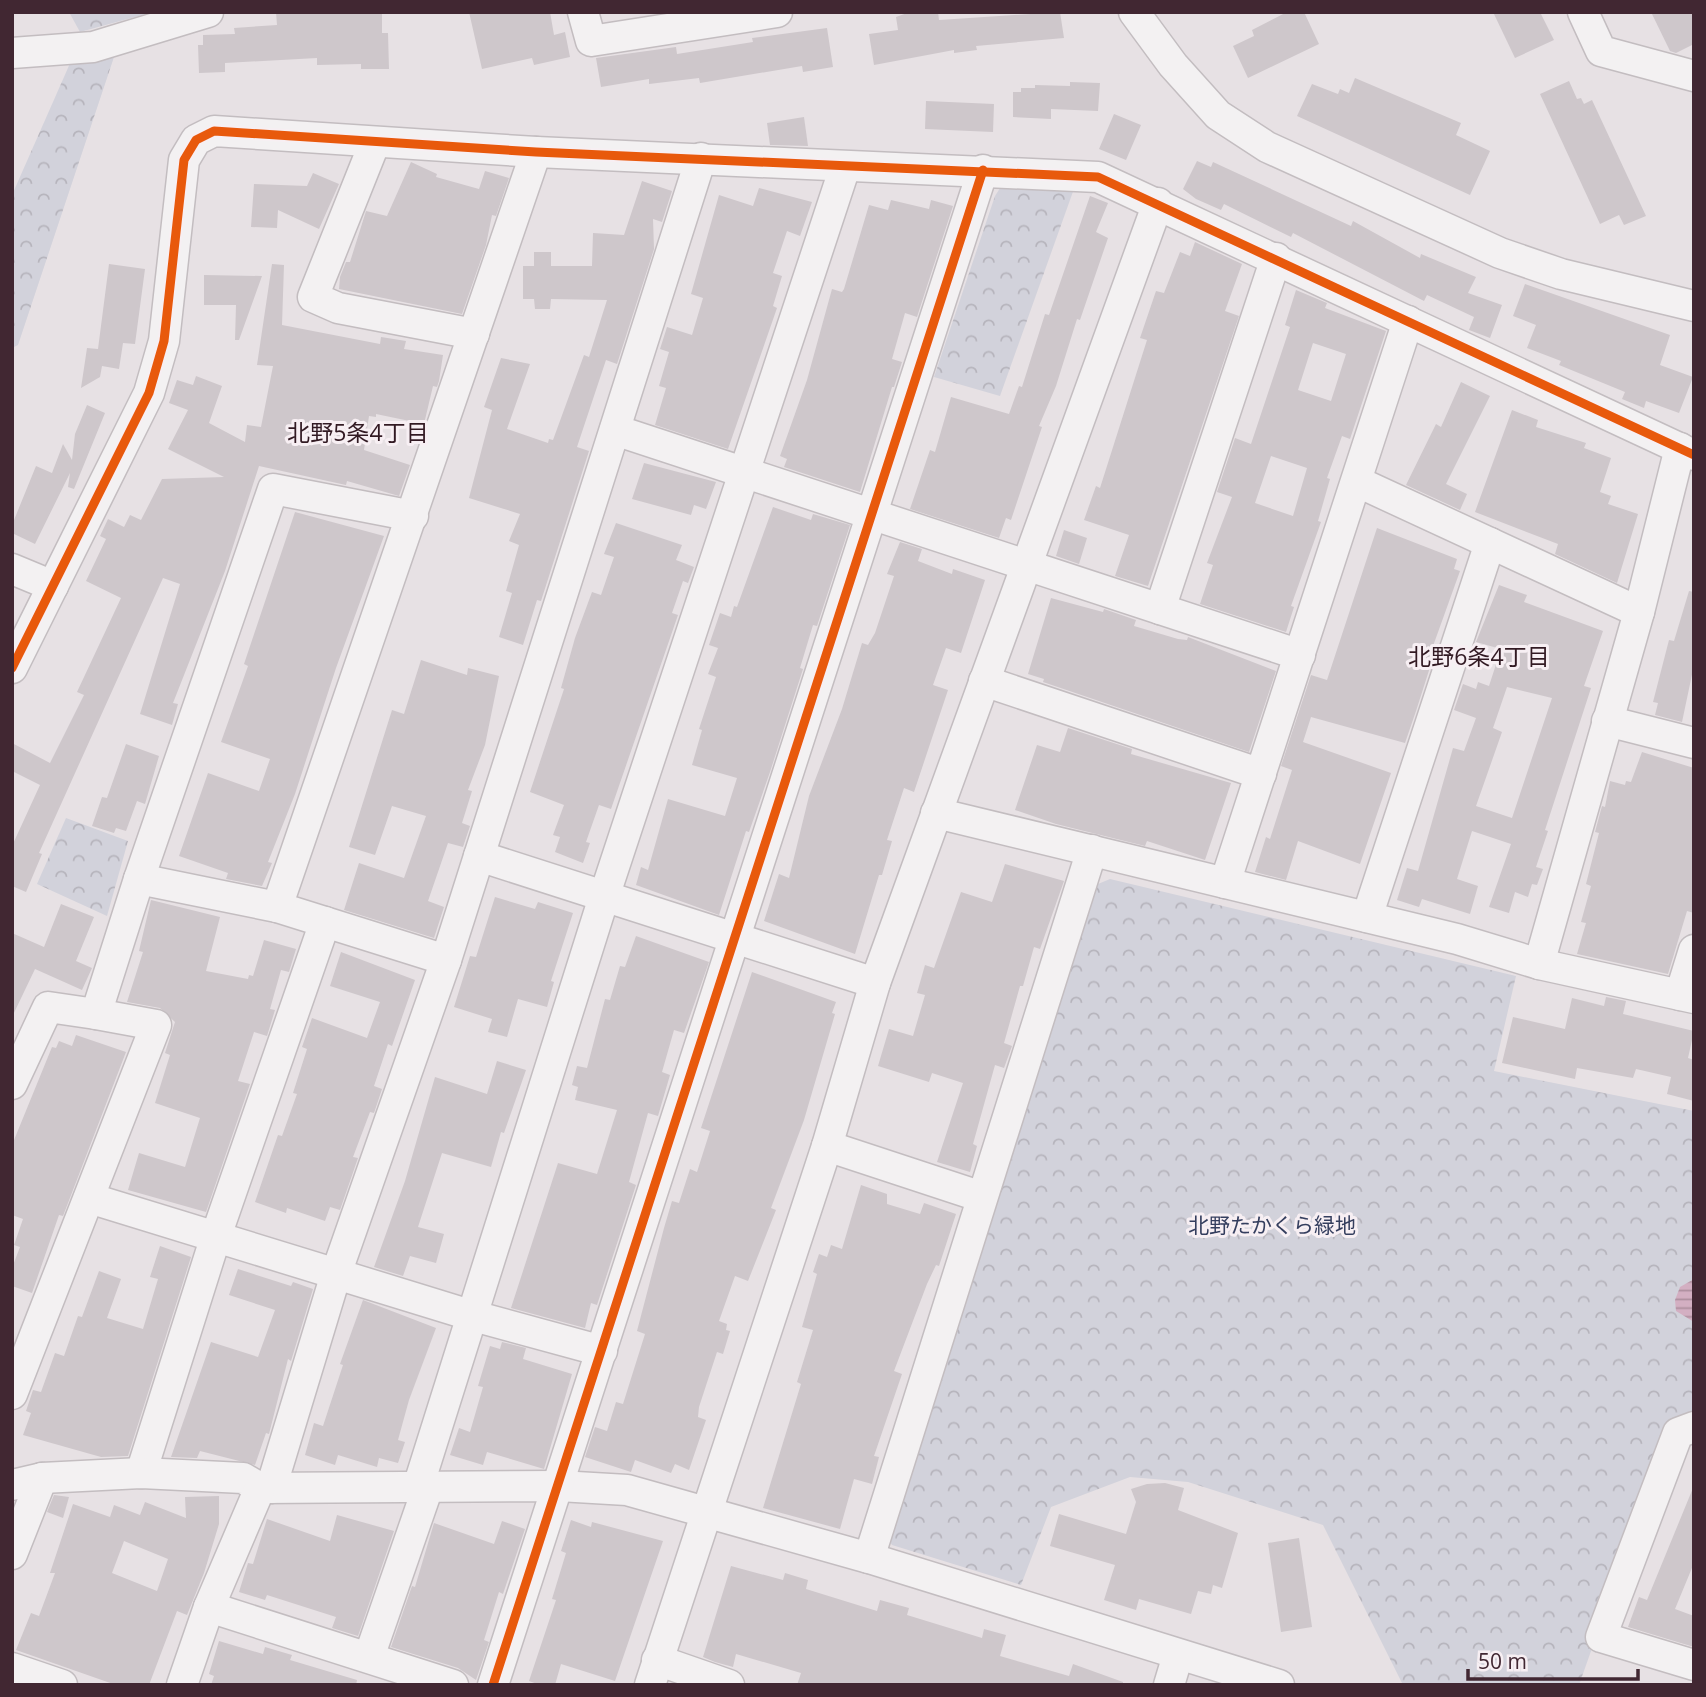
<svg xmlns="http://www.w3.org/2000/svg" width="1706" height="1697" viewBox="0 0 1706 1697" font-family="'Open Sans','Noto Sans JP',sans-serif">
<defs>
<pattern id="park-crowns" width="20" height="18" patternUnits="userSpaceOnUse" patternTransform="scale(1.75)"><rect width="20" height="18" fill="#d2d2db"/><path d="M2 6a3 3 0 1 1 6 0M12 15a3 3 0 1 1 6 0" fill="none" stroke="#b6b4bc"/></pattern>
<pattern id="water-rules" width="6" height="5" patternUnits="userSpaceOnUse" patternTransform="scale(1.75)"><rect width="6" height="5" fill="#d3afc2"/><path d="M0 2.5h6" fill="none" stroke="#ad8e9e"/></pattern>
</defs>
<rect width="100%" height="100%" fill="#e7e1e4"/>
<g fill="url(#park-crowns)">
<path d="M69 12H153L80 32Z"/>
<path d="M75 52 115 54 18 345 12 348V195Z"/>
<path d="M1002 185 1075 186 1000 396 934 377 995 196Z"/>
<path d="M66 818 128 841 107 916 37 884Z"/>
<path d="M1110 879 1516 976 1494 1071 1694 1111V1418L1670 1428 1579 1685H1403L1323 1525 1188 1482 1130 1477 1051 1507 1021 1585 892 1545 886 1536 1098 884Z"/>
</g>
<path fill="url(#water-rules)" d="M1694 1279V1322L1676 1311 1675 1300 1680 1287Z"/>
<g fill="#cec7cb" fill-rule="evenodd">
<path d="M276 12H382V33H388L389 69H361V64L317 65V58L225 63V72L199 73 198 45H203V35L235 34 234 28 277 25Z"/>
<path d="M469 12H550L554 35 565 32 570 57 534 65 532 58 482 69Z"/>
<path d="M910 12H938L939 20 1060 12 1064 38 976 46 977 50 954 53V50L874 65 869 34 898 30 896 17Z"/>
<path d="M1287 12H1304L1319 44 1248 78 1233 46 1254 36 1252 30Z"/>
<path d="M1493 12H1540L1554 40 1515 58Z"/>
<path d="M1651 12H1694V44L1676 53 1670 51Z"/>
<path d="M827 28 833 67 803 72 802 66 700 83 699 78 649 84V79L601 87 596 58 676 47 677 54 753 42 752 38Z"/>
<path d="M1355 78 1461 123 1456 135 1490 151 1470 195 1297 116 1312 84 1338 94 1340 89 1349 93Z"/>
<path d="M1569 81 1577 99 1581 98 1584 104 1592 100 1646 216 1624 225 1619 215 1600 224 1540 94Z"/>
<path d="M1070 82 1100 83 1098 111 1051 109V119L1013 117V92H1021V88H1035V85L1070 86Z"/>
<path d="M926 101 994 104 993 132 925 129Z"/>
<path d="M1114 114 1141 125 1126 160 1099 149Z"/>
<path d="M804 117 808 146 770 145 767 123Z"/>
<path d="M1197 161 1211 167 1213 162 1351 226 1353 221 1420 258 1421 254 1476 277 1468 293 1502 305 1490 338 1469 330 1474 317 1427 295 1424 301 1293 233 1291 237 1224 204 1221 210 1196 199 1183 189Z"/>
<path d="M411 162 437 174 436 177 479 189 485 171 509 178 496 216 492 215 486 245 462 314 339 289 340 277 346 262H350L366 211 387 216Z"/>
<path d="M313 173 339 184 319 229 278 210 277 228 251 227 254 184 307 186Z"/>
<path d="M642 181 672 191 662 222 653 219 654 249 617 364 606 360 577 447 589 451 541 601 537 600 523 645 499 637 512 593 506 591 519 545 509 541 520 514 469 498 492 410 484 407 501 358 530 364 507 429 548 443 549 439 553 440 584 355 589 357 607 300 551 299 550 309H535L534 299H523V266H534V252H551V266H592L593 233 624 235Z"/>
<path d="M759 188 812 202 800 236 787 231 773 273 782 276 773 306 777 308 728 449 655 425 666 388 659 386 669 352 660 349 667 327 692 335 703 298 691 294 719 195 753 206Z"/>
<path d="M1090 196 1108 203 1096 232 1108 238 1080 320 1077 319 1056 386 1039 426 1042 427 1011 520 1006 518 999 538 910 509 930 450 935 452 951 397 1009 414 1019 386 1022 387 1045 314 1049 315Z"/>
<path d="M891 200 929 209 931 200 953 206 917 317 905 313 892 359 902 362 894 387H892L860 492 784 467 787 459 780 456 807 380 832 289 842 292 844 289 869 205 888 210Z"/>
<path d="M1195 242 1242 264 1225 311 1239 316 1148 586 1115 576 1129 535 1084 520 1096 486 1100 488 1147 340 1140 338 1156 291 1164 293 1180 252 1190 256Z"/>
<path d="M109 264 145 269 135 344 123 343 119 369 102 366 100 377 81 388 87 348 98 349Z"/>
<path d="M272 264 284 265 282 325 380 344 381 337 406 341 404 349 443 355 439 381 437 387 433 386 424 424 376 414V417L369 416 364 450 410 465 399 496 347 481 346 485 259 466 225 571 173 703 178 704 172 725 140 714 180 584 163 578 39 853 42 854 26 892 12 886V846L40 785 12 771V743L50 763 84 695 77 692 121 598 86 581 106 539 100 536 108 519 124 527 130 515 141 520 162 479 224 477 168 449 188 410 169 403 177 380 193 385 196 376 222 386 209 423 245 442 247 425 261 427 273 366 257 365Z"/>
<path d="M204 275 262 276 239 340H235L236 305H204Z"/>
<path d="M1525 284 1670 335 1660 365 1693 377 1679 413 1646 401 1644 408 1622 399 1625 392 1559 365 1561 361 1527 348 1536 325 1513 316Z"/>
<path d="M1296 290 1327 303 1325 308 1386 331 1350 439 1342 436 1327 478 1330 479 1318 521 1321 522 1291 606 1294 607 1286 632 1200 604 1213 565 1207 563 1232 497 1217 492 1235 438 1251 444 1290 327 1285 325ZM1313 343 1346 354 1331 401 1298 390ZM1271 456 1307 468 1293 516 1255 503Z"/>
<path d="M1461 382 1490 396 1446 484 1467 494 1460 510 1406 485 1436 424 1441 427Z"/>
<path d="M87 405 105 413 74 489 68 487 70 473 35 544 12 533V525L36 466 52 473 63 444 72 460 75 434Z"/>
<path d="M1512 410 1538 420 1536 427 1586 443 1584 448 1611 458 1600 492 1611 496 1608 504 1638 514 1617 583 1555 554 1558 544 1475 512Z"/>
<path d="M644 463 716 482 706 509 694 505 691 515 632 499Z"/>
<path d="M773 507 811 520 813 514 850 525 817 626 813 625 800 668 803 669 770 772 749 832 746 831 719 915 636 885 641 867 648 870 668 799 725 816 737 778 692 765 702 730 699 729 716 677 708 674 718 648 709 645 720 613 731 617 734 606 737 607Z"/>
<path d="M295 512 384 536 336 668 295 794 268 862 272 863 262 886 226 879 228 873 179 856 208 773 259 791 270 759 221 742 248 666 244 664Z"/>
<path d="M616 523 682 545 676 560 694 567 688 583 683 581 672 613 678 615 611 809 599 805 586 842 590 843 583 863 555 852 560 837 553 835 564 805 530 792 564 689 561 688 575 638 592 592 601 595 614 557 604 554Z"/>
<path d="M1377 528 1457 559 1454 569 1460 571 1428 660 1432 661 1416 711 1405 743 1311 717 1303 742 1391 773 1360 864 1298 841 1286 880 1255 872 1266 837 1270 839 1292 770 1281 766 1311 675 1327 680Z"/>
<path d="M1064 530 1087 538 1079 564 1056 556Z"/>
<path d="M900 542 922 549 918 561 952 574 953 569 985 580 961 653 946 648 933 685 948 690 914 792 904 788 887 840 892 841 882 875H879L855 954 764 921 779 874 789 878 809 796 842 709 862 643 868 645 875 633 894 576 887 574Z"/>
<path d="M1499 585 1527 595 1524 602 1603 631 1584 686 1591 688 1545 830 1548 831 1536 867 1543 869 1537 885 1532 884 1528 897 1515 892 1509 913 1489 907 1511 844 1472 831 1457 879 1478 886 1470 914 1422 899 1419 907 1397 900 1407 868 1418 871 1453 748 1464 751 1476 718 1454 710 1463 684 1476 689 1478 682 1489 686 1501 649 1476 642ZM1507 687 1552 698 1512 818 1476 806 1502 732 1493 728Z"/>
<path d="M1689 591 1694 592V665L1682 722 1655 715 1658 703 1653 702 1669 640 1674 641Z"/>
<path d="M1051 598 1103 612 1104 609 1136 620 1134 626 1178 639 1187 640 1188 637 1276 671 1249 752 1043 682 1044 679 1028 674Z"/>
<path d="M421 660 467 675 468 668 499 676 485 745 468 790 472 791 462 823 470 826 463 847 448 843 428 901 444 907 434 938 344 910 359 863 404 878 426 816 392 806 375 855 349 847 392 710 404 714Z"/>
<path d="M1068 728 1132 749 1131 754 1231 783 1205 860 1147 841 1145 846 1056 824 1015 810 1037 745 1060 752Z"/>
<path d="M126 744 159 756 145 804 137 801 126 831 116 828 114 833 92 826 102 797 107 798Z"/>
<path d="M1642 752 1694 768V913L1687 911 1668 974 1577 954 1586 923 1581 922 1591 886 1586 884 1599 833 1595 832 1602 806 1605 807 1610 781 1625 785 1626 781 1631 782Z"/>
<path d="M1005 864 1064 881 1040 949 1034 947 1023 986H1020L1004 1043 1012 1046 1004 1068 995 1065 973 1144 977 1146 970 1172 937 1162 963 1083 932 1073 929 1082 878 1066 889 1029 913 1036 925 995 917 993 925 965 934 968 961 892 992 902Z"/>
<path d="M495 897 535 909 538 902 573 913 551 981 554 982 547 1007 518 999 507 1037 488 1032 492 1019 454 1007 470 956 476 957Z"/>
<path d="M151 900 220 917 206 971 248 979 249 975 253 976 264 940 296 949 289 972 281 970 270 1009 275 1010 267 1036 254 1032 238 1081 250 1084 206 1212 128 1190 139 1153 185 1167 200 1118 155 1103 170 1055 165 1053 175 1022 160 1008 127 1002 143 952 139 951Z"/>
<path d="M61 904 94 917 76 961 92 968 82 990 35 969 12 1017V933L44 947Z"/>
<path d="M636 936 709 962 684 1033 674 1030 662 1072 670 1075 658 1116 648 1113 629 1182 636 1185 597 1305 591 1303 585 1328 511 1308 558 1163 597 1174 617 1110 575 1100 578 1087 572 1085 577 1066 587 1068 605 999 610 1000 620 966 625 967Z"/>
<path d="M341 952 415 980 392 1046 388 1044 374 1086 382 1089 374 1113 370 1112 353 1157 358 1158 340 1210 330 1207 325 1221 287 1208 286 1213 255 1202 278 1135 282 1136 297 1094 293 1093 307 1049 302 1047 312 1018 367 1038 380 1002 330 986Z"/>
<path d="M752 972 836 1002 832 1013 835 1014 804 1120 771 1208 776 1210 763 1243 748 1281 735 1276 719 1321 727 1324 726 1330 730 1331 723 1354 717 1352 699 1407 698 1417 706 1420 689 1470 675 1464 671 1473 635 1460 631 1472 585 1457 595 1427 607 1431 616 1402 623 1404 645 1334 637 1331 664 1228 672 1201 679 1203 690 1169 697 1172 710 1131 701 1128Z"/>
<path d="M1606 997 1626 1001 1623 1014 1694 1031 1688 1058 1694 1060V1101L1667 1094 1671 1077 1636 1069 1633 1078 1577 1068 1575 1079 1502 1063 1513 1017 1565 1029 1572 998 1604 1006Z"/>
<path d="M76 1035 126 1052 63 1216 59 1215 32 1293 12 1286V1268L20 1247 14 1245 23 1219 12 1215V1145L52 1047 56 1048 59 1041 72 1046Z"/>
<path d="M497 1061 526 1070 504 1133 501 1132 491 1167 442 1153 418 1227 444 1234 436 1263 410 1256 403 1276 374 1267 405 1181 435 1077 487 1094Z"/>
<path d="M861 1185 887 1194V1204L920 1214 924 1203 956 1214 939 1266 936 1265 927 1284 894 1371 902 1374 874 1456 879 1457 872 1484 854 1479 840 1529 763 1508 801 1384 797 1382 813 1330 802 1327 817 1274 813 1272 819 1254 827 1257 831 1245 842 1249Z"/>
<path d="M160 1246 191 1257 128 1456 101 1457 23 1435 31 1413 26 1411 33 1390 41 1392 55 1353 64 1356 78 1316 82 1317 99 1271 121 1279 107 1318 143 1329 158 1279 150 1277Z"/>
<path d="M238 1269 291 1286 293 1282 313 1289 291 1361 288 1359 269 1434 266 1433 255 1465 200 1451 197 1458 171 1457 211 1342 258 1357 275 1310 229 1295Z"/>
<path d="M363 1300 436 1328 409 1400 398 1440 405 1442 398 1463 379 1458 377 1467 338 1455 335 1465 305 1455 314 1423 323 1426 343 1365 340 1364Z"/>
<path d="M502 1342 526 1348 523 1359 572 1374 544 1469 487 1452 483 1465 450 1455 459 1428 470 1432 483 1387 478 1386 490 1346 500 1349Z"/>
<path d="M1165 1483 1184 1488 1178 1510 1238 1533 1222 1588 1213 1585 1211 1594 1198 1591 1191 1614 1139 1599 1136 1610 1104 1600 1115 1565 1050 1546 1059 1514 1126 1534 1136 1502 1131 1489 1147 1484Z"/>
<path d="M1693 1488 1694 1563 1675 1609 1694 1616V1647L1628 1627 1639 1597 1647 1600Z"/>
<path d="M54 1495 69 1497 63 1518 47 1512Z"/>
<path d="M219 1496V1524L204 1573 187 1615 177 1611 149 1685H116L16 1650 31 1613 39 1616 55 1573H50L73 1504 110 1517 114 1505 140 1515 145 1502 186 1518 185 1497ZM124 1541 168 1559 157 1591 112 1573Z"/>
<path d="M337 1515 394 1531 358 1636 332 1628 336 1617 267 1595 265 1600 239 1592 248 1563 253 1564 267 1519 330 1541Z"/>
<path d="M571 1520 591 1527 592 1522 663 1541 615 1681 561 1664 555 1685H540L529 1681 556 1600 552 1599 566 1553 561 1551Z"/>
<path d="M502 1521 525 1529 503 1594 499 1592 484 1640 489 1642 476 1680 458 1668 391 1647 412 1586 415 1587 434 1523 494 1544Z"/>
<path d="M1299 1538 1312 1627 1281 1632 1268 1543Z"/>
<path d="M731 1566 783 1580 785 1573 808 1580 806 1589 877 1611 880 1600 909 1608 907 1615 982 1638 984 1629 1006 1635 1000 1656 1069 1676 1073 1664 1123 1682V1685H797L801 1673 736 1654 733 1667 715 1662 703 1657Z"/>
<path d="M219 1641 263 1654 265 1647 292 1655 290 1660 357 1680 356 1685H211L214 1676 209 1674Z"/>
</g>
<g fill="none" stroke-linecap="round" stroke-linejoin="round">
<g stroke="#c3bdc0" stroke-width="33">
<g id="minor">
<path d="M583 12 591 41 777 12"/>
<path d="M1134 12 1173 65 1218 115 1267 147 1500 253 1561 274 1694 306"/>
<path d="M1583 12 1601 51 1694 76"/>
<path d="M12 53 93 47 208 12"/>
<path d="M375 142 313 297 338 308 474 334"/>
<path d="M615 430 1300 655"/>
<path d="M1358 482 1639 612"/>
<path d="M12 569 53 586"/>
<path d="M1160 609 1276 258"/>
<path d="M12 668 149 393 164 341 184 160 196 140 214 131 536 152 1098 177 1694 455"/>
<path d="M984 681 1261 774"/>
<path d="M1607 721 1694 743"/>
<path d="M936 813 1457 939 1539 964 1694 998"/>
<path d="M479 856 875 983"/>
<path d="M139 879 277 907 446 960"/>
<path d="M1225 883 1408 321"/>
<path d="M277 907 536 152"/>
<path d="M1367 917 1490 543"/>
<path d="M1539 964 1639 612 1680 448"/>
<path d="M1680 995 1694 950"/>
<path d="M12 1084 48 1007 96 1014 139 879 273 489 413 516"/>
<path d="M827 1146 982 1197"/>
<path d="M89 1198 470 1315 602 1351"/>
<path d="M12 1394 156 1025 96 1014"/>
<path d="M1694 1427 1678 1433 1601 1637 1694 1665"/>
<path d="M141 1473 216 1236 325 922"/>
<path d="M12 1485 42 1478 141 1473 243 1478 260 1488 559 1486 627 1490 869 1558 1279 1685"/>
<path d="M418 1487 604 897 845 167"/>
<path d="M271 1488 336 1274 446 960 701 158"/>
<path d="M12 1554 42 1478"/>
<path d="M869 1558 1092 850"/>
<path d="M209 1607 453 1685"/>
<path d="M369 1657 428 1487"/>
<path d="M657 1660 729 1685"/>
<path d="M12 1668 62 1685"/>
<path d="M182 1685 209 1607 260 1488"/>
<path d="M493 1685 983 170"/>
<path d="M650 1685 827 1146 875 983 1158 203"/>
<path d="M1169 1685 1178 1655"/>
</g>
</g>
<use href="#minor" stroke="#f3f1f2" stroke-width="30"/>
<g stroke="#f7eff3" stroke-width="13">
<g id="cycleway">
<path d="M12 668 149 393 164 341 184 160 196 140 214 131 536 152 1098 177 1694 455"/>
<path d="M493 1685 983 170"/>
</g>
</g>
<use href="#cycleway" stroke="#e8590c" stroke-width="9"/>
</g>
<g text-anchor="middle" stroke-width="6" stroke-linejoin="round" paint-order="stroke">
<g font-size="21" fill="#343e5e" stroke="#f7eff3">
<text x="1272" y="1233">北野たかくら緑地</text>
</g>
<g font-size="23" fill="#321a23" stroke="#f7eff3">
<text x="358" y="441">北野5条4丁目</text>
<text x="1479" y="665">北野6条4丁目</text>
</g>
</g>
<rect width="1706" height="1697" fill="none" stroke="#412732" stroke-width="28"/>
<path d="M1468 1669v10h170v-10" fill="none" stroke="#412732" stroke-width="3.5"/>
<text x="1478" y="1669" font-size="21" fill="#412732" stroke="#f7eff3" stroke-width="5" paint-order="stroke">50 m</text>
</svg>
